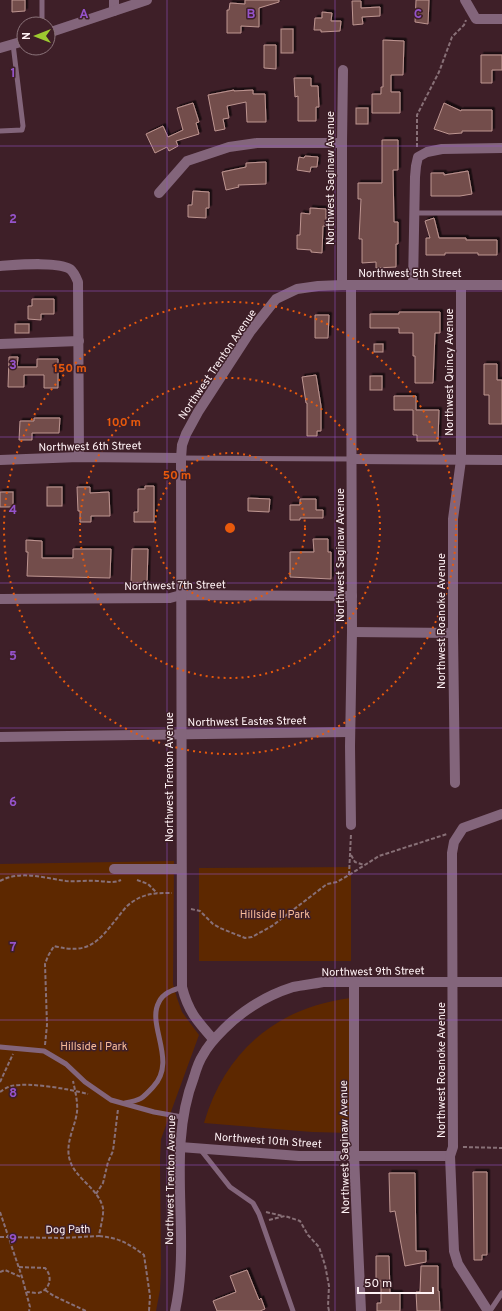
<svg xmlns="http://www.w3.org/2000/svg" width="502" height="1311" viewBox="0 0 502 1311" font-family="Overpass,sans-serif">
<defs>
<filter id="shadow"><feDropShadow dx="2.5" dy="-2.5" stdDeviation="0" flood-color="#0009"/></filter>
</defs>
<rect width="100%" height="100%" fill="#3e1f28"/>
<g fill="#5d2800">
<path d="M174 861 173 984 177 998 182 1012 199 1035 161 1139 160 1159 161 1273 160 1290 156 1311H0V864Z"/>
<path d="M351 867V961H199V868Z"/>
<path d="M351 998V1133L312 1132 204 1123C225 1051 277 1007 351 998Z"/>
</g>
<g fill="#734e4b" stroke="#be9591" filter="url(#shadow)">
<path d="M12 0H25V11L12 12Z"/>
<path d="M245 0H279V2L259 8V27L241 26V33H227V10H229L230 3 245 4Z"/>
<path d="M416 0H429L428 24 415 22Z"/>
<path d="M352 1H361V8L380 7V16L362 17 363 24 353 25Z"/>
<path d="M322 12 332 13 331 21H341L340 31 321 32V30H314L315 18H322Z"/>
<rect x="281" y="29" width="12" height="24"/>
<path d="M383 40 404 41 403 75H391V92H400V113H372V94H381V87H383Z"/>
<path d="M264 45H276V69L264 68Z"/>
<path d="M481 55H502V70H492V83H481Z"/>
<path d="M294 78H311V86H318L319 107H316V121H298V96L295 97Z"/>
<path d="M234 90V91L253 90V94H265L266 122H247L246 102 227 106 229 118 223 119 225 129 215 131 208 95Z"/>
<path d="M193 103 199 122 196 123 199 134 176 141 178 146 169 151 167 147 155 153 146 134 163 126 168 137 183 130 177 108Z"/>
<path d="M444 103 461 111V110H492V131H462V133L449 134 434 129Z"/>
<rect x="356" y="108" width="12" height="16"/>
<path d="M382 140H398V170H393L394 222H398V244H396V267L376 268V262L362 263V239H359L361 199H358V183H382Z"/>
<path d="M305 156 318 157 317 167H311L310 172 297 170 299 157 304 158Z"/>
<path d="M266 162V184L238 185 239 187 226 190 222 172 246 167V163Z"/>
<path d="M468 171 472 194 460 196H431V173H444V175Z"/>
<path d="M193 191 209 192V208H206V218L188 217V205H192Z"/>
<path d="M310 208 326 209V226H323L322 253 311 252V250L297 249V235H300L301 213 310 214Z"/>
<path d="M434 218 439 238H466V240H497V255H478V253H445V255H426V238H430L425 221Z"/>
<path d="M32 299H54V314H41V320L28 319V306H32Z"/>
<path d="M399 312H440V333H435L433 383H415V356H413V333H399V328H370V314H399Z"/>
<path d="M315 315H329L328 338H315Z"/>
<rect x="15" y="324" width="14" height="9"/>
<rect x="374" y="344" width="9" height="8"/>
<path d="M9 357H18L17 367H37V359H58V388H44V375H24V387H8Z"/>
<path d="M484 364H497V380H502V424H489V395H484Z"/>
<path d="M316 375 321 406V431H317V436H307V403H306L302 377Z"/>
<rect x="370" y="376" width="12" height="14"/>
<path d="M394 396H416V410H439L438 441H417V435H413V410H394Z"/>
<path d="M34 418H60L59 433H32V440H19L20 421H34Z"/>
<path d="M145 486H154V522H134V512H138V489H145Z"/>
<rect x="47" y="487" width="15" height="19"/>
<path d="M77 487H90V493L109 492 110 516H91V522H80V511H78Z"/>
<rect x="0" y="492" width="13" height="15"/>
<path d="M248 498 270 499 269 512 248 511Z"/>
<path d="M300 499H316V510H323V518H300V520H290V505H300Z"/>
<path d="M313 539H328V552H331V579L290 577V552H314Z"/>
<path d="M26 540 42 541V558H73V549H111L110 578 27 576 28 552H26Z"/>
<path d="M132 549H148L147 583H131Z"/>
<path d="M473 1172H487V1255H482V1260H474Z"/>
<path d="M389 1173H415L416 1251H426V1262L405 1266 395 1211 390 1212Z"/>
<path d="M376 1256H389L390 1293H400V1311H377V1303H381V1281H376Z"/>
<path d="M421 1266H438V1291H439L440 1311H417L416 1292H420Z"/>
<path d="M247 1270 259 1300 261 1298 265 1309 260 1311H217L213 1301 236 1292 230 1276Z"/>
</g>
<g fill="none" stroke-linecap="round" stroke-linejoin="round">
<g stroke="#887077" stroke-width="2" stroke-dasharray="4 2" stroke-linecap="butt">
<path d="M417 147V115L439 72 452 37 464 25 466 20"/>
<path d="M351 855 355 862 364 865"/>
<path d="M349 875 351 834"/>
<path d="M137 880 148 884 157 893"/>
<path d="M0 881C21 870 44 878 66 881 76 882 87 880 97 881 106 881 113 884 121 880"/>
<path d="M191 909 200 911 213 924 220 928 245 938 252 937 272 926 327 884 337 882 349 875 379 856 447 834"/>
<path d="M45 1045 47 1025 45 964 48 956 54 946C89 955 98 942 118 917 122 912 126 906 131 903 144 893 156 893 172 893"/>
<path d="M0 1082 13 1054"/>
<path d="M0 1092C3 1090 7 1087 11 1086 30 1082 69 1089 88 1094"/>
<path d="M463 1147 502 1148"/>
<path d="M96 1194 103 1183 108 1162 113 1151 118 1109"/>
<path d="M0 1212 22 1277 30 1307 29 1311"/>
<path d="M266 1212 283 1216"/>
<path d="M269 1220 285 1216 300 1221 308 1235 319 1247 325 1265 329 1286 328 1306 329 1311"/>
<path d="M99 1236C119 1238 128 1243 144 1255L150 1296 149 1311"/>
<path d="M0 1237 63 1238 99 1236C100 1228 104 1216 103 1208 98 1187 73 1178 69 1157 66 1141 75 1127 77 1112 78 1102 75 1090 73 1081"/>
<path d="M19 1267 45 1268C54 1277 49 1292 37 1293 33 1293 30 1292 27 1292"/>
<path d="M0 1272 5 1270 21 1277"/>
<path d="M45 1290 54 1296 86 1311"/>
</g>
<g stroke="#83657b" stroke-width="5">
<path d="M42 0V24"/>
<path d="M0 131 22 130 23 126 13 44"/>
<path d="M415 213H502"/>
<path d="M181 458 352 459"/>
<path d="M0 1047 44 1051 66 1064 85 1082 111 1100 154 1112 182 1117"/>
<path d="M125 1103C141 1100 142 1099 153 1087 178 1061 146 1025 159 1002 163 993 173 990 182 987"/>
<path d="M200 1149 230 1187 253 1203 259 1214 293 1311"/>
<path d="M490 1311 502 1293"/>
</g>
<g stroke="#83657b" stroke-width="10">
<path d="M114 0V11"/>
<path d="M465 0 476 19H502"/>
<path d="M159 193 187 161 229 147 257 143H342"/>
<path d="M0 266C16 265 56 261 70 269 74 272 76 277 78 282L79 457"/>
<path d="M342 285V143L343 70"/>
<path d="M351 285 352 632 350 746 351 825"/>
<path d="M413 285 415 177 416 166 418 157 427 152 442 149 502 148"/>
<path d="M0 344 79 341"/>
<path d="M352 459 502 460"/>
<path d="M0 460 79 457 181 458"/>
<path d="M0 599 170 598 181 595 352 596"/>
<path d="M352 632 453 633"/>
<path d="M0 737 350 732"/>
<path d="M455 783 453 633V519L461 460V285"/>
<path d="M114 869H181"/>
<path d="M354 981V1156L361 1311"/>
<path d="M213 1039C197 1021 188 1011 182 987L181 458 182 445 186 434 198 412 250 332 276 299 297 289 318 286 342 285H502"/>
<path d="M180 1147 299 1156H450"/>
<path d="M488 1311 458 1264 454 1251 450 1156 453 1147 452 853 454 842 463 828 502 814"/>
</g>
<g stroke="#83657b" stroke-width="10">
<path d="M48 33 147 0"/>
<path d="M0 48 24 41"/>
<path d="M175 1311C192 1234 165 1152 194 1077 196 1070 199 1061 203 1055 208 1045 216 1037 224 1029 243 1010 268 995 293 987 303 985 313 984 323 982H502"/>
</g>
</g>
<path fill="none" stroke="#9553ca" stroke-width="1" stroke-opacity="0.55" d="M167 0V1311M335 0V1311M0 146H502M0 291H502M0 437H502M0 583H502M0 728H502M0 874H502M0 1020H502M0 1165H502"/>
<g fill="none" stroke="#e8590c" stroke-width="2" stroke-dasharray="2 4">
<circle cx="230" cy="528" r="75"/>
<circle cx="230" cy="528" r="150"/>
<circle cx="230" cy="528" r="226"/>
</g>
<g text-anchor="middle" stroke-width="3" stroke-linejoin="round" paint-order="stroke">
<g font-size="11" fill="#fef1f4" stroke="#3e1f28">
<text transform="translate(330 178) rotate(-90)" y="4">Northwest Saginaw Avenue</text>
<text x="410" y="277">Northwest 5th Street</text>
<text transform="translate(217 364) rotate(-56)" y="4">Northwest Trenton Avenue</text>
<text transform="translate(449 372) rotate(-90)" y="4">Northwest Quincy Avenue</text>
<text transform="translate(90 446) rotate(-1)" y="4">Northwest 6th Street</text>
<text transform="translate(340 555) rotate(-90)" y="4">Northwest Saginaw Avenue</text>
<text transform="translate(175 585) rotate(-1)" y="4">Northwest 7th Street</text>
<text transform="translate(441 621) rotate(-90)" y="4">Northwest Roanoke Avenue</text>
<text transform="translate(247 721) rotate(-1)" y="4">Northwest Eastes Street</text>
<text transform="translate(169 777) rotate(-90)" y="4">Northwest Trenton Avenue</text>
<text transform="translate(373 971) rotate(-1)" y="4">Northwest 9th Street</text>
<text transform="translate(441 1070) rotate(-90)" y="4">Northwest Roanoke Avenue</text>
<text transform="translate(268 1140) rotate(4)" y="4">Northwest 10th Street</text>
<text transform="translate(344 1147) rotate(-91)" y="4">Northwest Saginaw Avenue</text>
<text transform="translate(170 1180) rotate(-89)" y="4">Northwest Trenton Avenue</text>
<text transform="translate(68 1229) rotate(-1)" y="4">Dog Path</text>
</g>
<g font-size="11" fill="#f8bb99" stroke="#3e1f28">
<text x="275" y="918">Hillside II Park</text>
<text x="94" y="1050">Hillside I Park</text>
</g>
</g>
<g font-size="13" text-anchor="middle" font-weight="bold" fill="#9553ca" stroke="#3e1f28" stroke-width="3" stroke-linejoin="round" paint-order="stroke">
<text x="84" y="18">A</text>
<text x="251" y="18">B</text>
<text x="418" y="18">C</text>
<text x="13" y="77">1</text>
<text x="13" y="223">2</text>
<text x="13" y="369">3</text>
<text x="13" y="514">4</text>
<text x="13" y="660">5</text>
<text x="13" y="806">6</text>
<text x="13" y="951">7</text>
<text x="13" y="1097">8</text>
<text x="13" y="1243">9</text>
</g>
<circle cx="230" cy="528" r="6" fill="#e8590c" stroke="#3e1f28" stroke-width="2"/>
<g font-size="12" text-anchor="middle" font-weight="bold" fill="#e8590c" stroke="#3e1f28" stroke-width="3" stroke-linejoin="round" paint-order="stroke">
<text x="70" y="372">150 m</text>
<text x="124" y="426">100 m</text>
<text x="177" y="479">50 m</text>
</g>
<g transform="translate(36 36) rotate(270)"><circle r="19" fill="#3e1f28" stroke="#8b737a"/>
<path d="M0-3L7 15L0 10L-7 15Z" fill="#9dca30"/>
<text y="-6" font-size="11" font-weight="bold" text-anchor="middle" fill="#fef1f4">N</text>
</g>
<path d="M358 1287v6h75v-6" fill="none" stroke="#fef1f4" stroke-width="2"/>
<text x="364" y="1287" font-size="12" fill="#fef1f4" stroke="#3e1f28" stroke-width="3" paint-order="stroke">50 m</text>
</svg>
